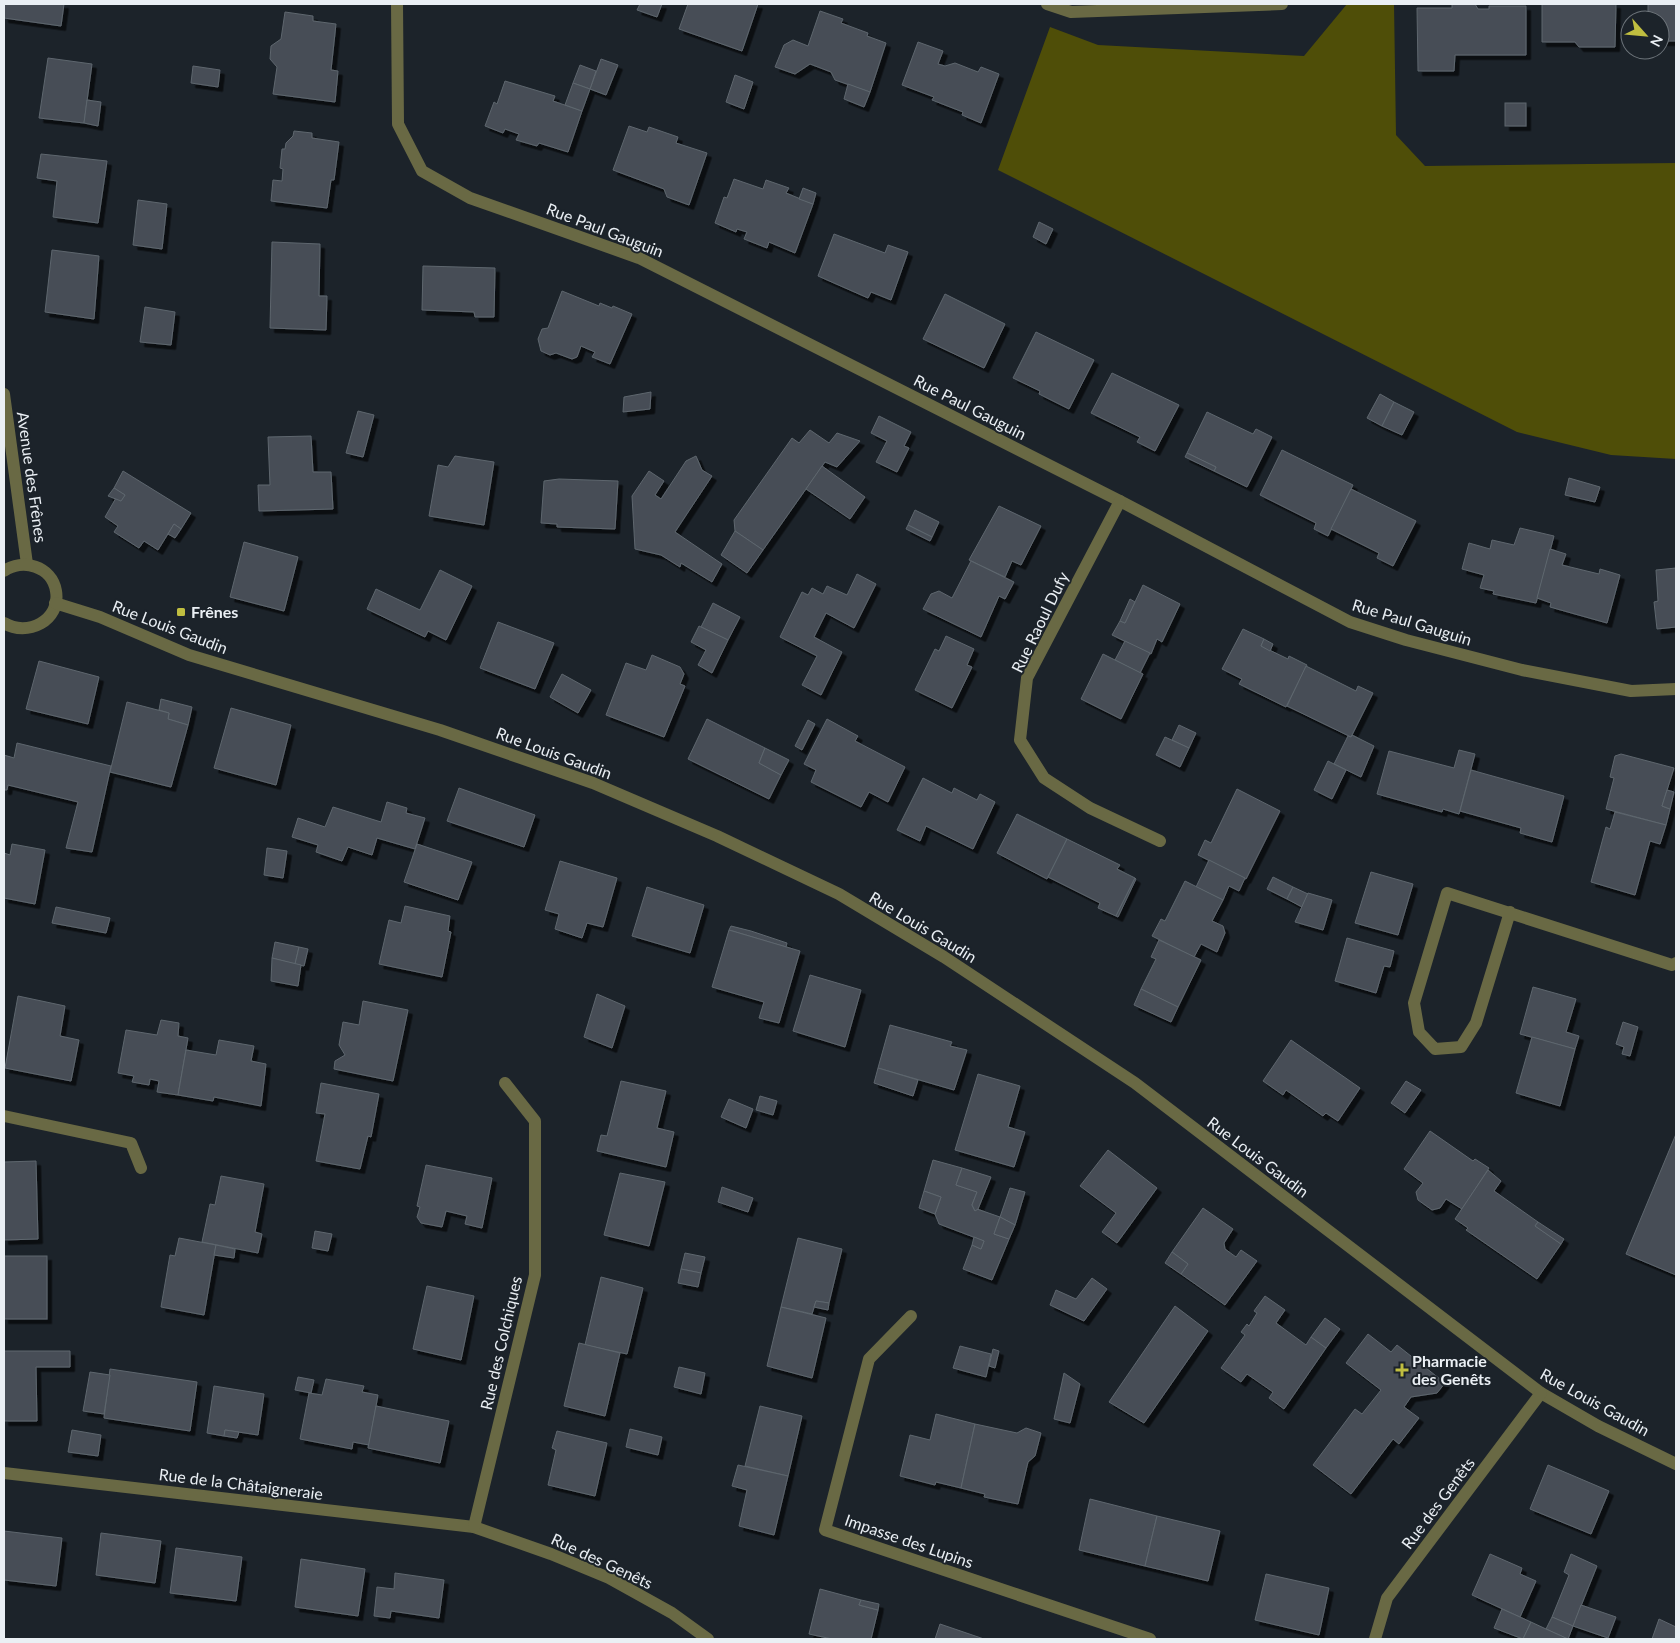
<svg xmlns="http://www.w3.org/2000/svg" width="1680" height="1643" viewBox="0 0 1680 1643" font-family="Lato,sans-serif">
<defs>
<filter id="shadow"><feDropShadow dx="4.5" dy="4.5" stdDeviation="0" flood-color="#0009"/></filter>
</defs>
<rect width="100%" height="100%" fill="#1c232a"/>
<path fill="#4f4e08" d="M1347 4H1394L1396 135 1425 166 1676 163V459L1611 455 1517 432 998 170 1050 27 1098 45 1304 56Z"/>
<g fill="#474e56" stroke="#5e666e" filter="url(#shadow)">
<path d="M4 4H64L61 26 4 18Z"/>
<path d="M640 4H662L657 17 637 10Z"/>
<path d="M688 4H758L742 51 679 29Z"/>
<path d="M1452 4H1475L1478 9H1489V6H1526V55H1455L1454 71H1418L1417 8H1452Z"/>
<path d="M1542 4H1616L1615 47H1579L1575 42H1542Z"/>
<path d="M1648 4H1676V41H1660V20H1648Z"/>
<path d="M820 11 843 19 841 23 868 33 867 36 886 43 870 92 835 80 831 72 810 64 795 74 775 67 784 45 793 40 808 46Z"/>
<path d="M285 12 313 16V21L336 24 331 70 338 71 335 102 273 94 277 67 270 59 271 46 281 39Z"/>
<path d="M918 42 943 51 938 64 945 66 955 63 978 72 981 67 999 74 981 123 962 115 963 112 932 100 934 97 902 85Z"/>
<path d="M48 58 92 64 84 123 39 118Z"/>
<path d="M601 59 618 65 606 95 590 89Z"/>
<path d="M580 65 596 71 590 89 573 83Z"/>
<path d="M193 66 220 70 218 87 191 83Z"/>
<path d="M735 75 753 82 744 109 726 102Z"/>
<path d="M505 81 555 96 553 101 582 111 568 152 539 143 537 146 516 140 519 134 505 129 503 133 485 126 494 102 497 104Z"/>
<path d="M573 83 590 89 582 111 565 105Z"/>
<path d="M848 84 870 92 864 107 844 99Z"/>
<path d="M87 100 101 102 98 126 84 123Z"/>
<rect x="1505" y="103" width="21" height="23"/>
<path d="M629 126 647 132 649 127 678 137 676 143 707 153 689 205 667 197 664 189 613 170Z"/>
<path d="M294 131 312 133V138L339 142 334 180H331L327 208 271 201 273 180 282 181 283 169 280 168 282 149H285L286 143 293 136Z"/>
<path d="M41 154 107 161 98 223 53 217 57 181 37 178Z"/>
<path d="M734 179 763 189 766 180 789 188 786 193 813 204 795 253 769 242 767 248 744 239 747 232 737 229 736 232 715 223 724 197 727 198Z"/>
<path d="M803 188 816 193 813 204 799 199Z"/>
<path d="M138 200 167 204 162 249 133 245Z"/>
<path d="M1039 222 1053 229 1046 244 1033 237Z"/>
<path d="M834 234 885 253 888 245 908 252 891 300 871 292 868 298 818 276Z"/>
<path d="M272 242 320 244 319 296H327L326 330 270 328Z"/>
<path d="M52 250 99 256 94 319 45 312Z"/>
<path d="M423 266 495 268 494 317H475L474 312 422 310Z"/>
<path d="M562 291 599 306 600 303 612 308 613 306 632 314 610 364 592 357 595 352 581 346 577 357 572 359 556 353 550 355 541 351 538 339 542 329 548 328Z"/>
<path d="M945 294 1005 324 984 368 923 339Z"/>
<path d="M145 307 175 312 171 345 140 342Z"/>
<path d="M1036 332 1094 360 1069 409 1039 394 1040 391 1013 378Z"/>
<path d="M1112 373 1179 405 1155 451 1137 442 1140 437 1091 413Z"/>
<path d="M651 392 650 409 623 412 624 397Z"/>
<path d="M1380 394 1394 402 1382 426 1367 418Z"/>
<path d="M1394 402 1414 412 1402 435 1382 426Z"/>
<path d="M358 411 374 415 363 457 346 453Z"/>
<path d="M1207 412 1253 434 1256 429 1272 437 1247 487 1214 471 1216 467 1187 453Z"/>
<path d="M879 416 911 432 904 446 909 448 897 472 876 462 887 441 871 433Z"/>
<path d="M810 430 829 443 837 433 860 441 837 467 825 462 763 550 735 531 734 520 792 438 799 443Z"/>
<path d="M311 436 313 472H331L333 509 259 511 258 485H270L268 437Z"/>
<path d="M1282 450 1353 485 1328 536 1314 529 1316 523 1260 495Z"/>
<path d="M1187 453 1216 467 1214 471 1185 457Z"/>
<path d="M455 456 494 462 484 525 429 516 438 465 448 467Z"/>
<path d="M696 456 702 470 712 476 675 532 722 564 712 582 681 563 680 567 661 555 635 549 632 496 649 471 664 481 655 495 661 499 686 461Z"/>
<path d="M822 466 865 497 850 519 806 489Z"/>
<path d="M123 471 191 513 181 529 174 524 158 550 144 541 139 548 114 532 118 526 105 517 116 498 121 501 125 495 114 488Z"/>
<path d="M1569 478 1600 487 1595 502 1565 495Z"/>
<path d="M559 479 618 481 615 529 557 527V524L541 523 544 481Z"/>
<path d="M114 488 125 495 121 501 108 496Z"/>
<path d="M1351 489 1416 521 1393 566 1377 558 1379 553 1331 529Z"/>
<path d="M999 506 1041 526 1021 565 1012 561 1005 577 969 560Z"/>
<path d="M915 510 939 522 932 537 908 525Z"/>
<path d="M174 524 181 529 175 538 168 534Z"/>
<path d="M908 525 932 537 930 541 906 529Z"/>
<path d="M1520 528 1554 536 1536 603 1493 594 1494 591 1480 588 1484 575 1462 569 1469 543 1490 549 1492 540 1514 545Z"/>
<path d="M735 531 763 550 747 573 721 555Z"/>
<path d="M244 542 298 557 284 611 230 597Z"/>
<path d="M1550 549 1566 554 1562 565 1599 574 1600 569 1620 575 1607 623 1550 607 1551 603 1537 598Z"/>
<path d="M971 561 1014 582 1005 599 999 596 981 637 923 609 931 594 939 591 952 598Z"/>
<path d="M1676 568V627L1657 629 1654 602 1658 601 1656 570Z"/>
<path d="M440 570 472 586 446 640 428 631 425 637 367 609 376 589 420 610Z"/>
<path d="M857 574 876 584 854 628 826 613 814 637 842 652 821 695 802 685 817 656 780 637 802 592 808 595 812 588 823 594 827 586 847 595Z"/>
<path d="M1143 585 1180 604 1162 642 1157 639 1151 654 1112 635 1120 621 1125 623Z"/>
<path d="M1130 599 1135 602 1125 623 1120 621Z"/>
<path d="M713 603 740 617 728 640 701 627Z"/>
<path d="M498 622 554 643 535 689 480 668Z"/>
<path d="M699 626 728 640 712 673 698 665 706 650 691 642Z"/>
<path d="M1243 629 1264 639 1261 646 1288 659 1289 656 1307 665 1286 707 1239 684 1242 679 1222 669Z"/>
<path d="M946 636 974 649 967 665 972 667 952 708 915 690 935 649 939 651Z"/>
<path d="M1264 639 1273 644 1270 651 1261 646Z"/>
<path d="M1125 641 1150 653 1140 673 1115 660Z"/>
<path d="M1103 654 1143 674 1121 719 1081 699Z"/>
<path d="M652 655 680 667 684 674 680 684 685 686 664 737 606 715 626 663 646 670Z"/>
<path d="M39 661 99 677 88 724 26 709Z"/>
<path d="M1306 666 1356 691 1358 686 1373 693 1351 737 1287 706Z"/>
<path d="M562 674 591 690 578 713 550 697Z"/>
<path d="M161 699 192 707 188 725 168 719 169 713 159 710Z"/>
<path d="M127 702 169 713 168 719 188 725 171 787 110 772Z"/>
<path d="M231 708 291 725 276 785 214 768Z"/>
<path d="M707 719 765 748 759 763 781 775 769 799 688 759Z"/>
<path d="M827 719 858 736 855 741 905 767 888 802 869 792 861 807 811 782 816 770 804 764Z"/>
<path d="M808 720 815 724 802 750 795 746Z"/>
<path d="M1179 725 1196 733 1189 748 1172 740Z"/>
<path d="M1352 735 1374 746 1361 777 1334 764 1348 736 1351 737Z"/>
<path d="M1165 737 1189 748 1180 767 1156 755Z"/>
<path d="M17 743 111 766 92 852 66 848 78 802 8 785 7 790H4V755L14 758Z"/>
<path d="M765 748 789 760 781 775 759 763Z"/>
<path d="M1459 750 1475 754 1459 814 1443 809 1442 812 1377 794 1389 751 1454 768Z"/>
<path d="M1621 754 1674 768 1662 806 1670 809 1666 825 1606 809 1614 778 1610 777 1615 756Z"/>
<path d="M1328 761 1346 770 1332 799 1314 790Z"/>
<path d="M1471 770 1564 796 1552 842 1520 833 1521 828 1460 811Z"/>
<path d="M923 778 952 793 954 788 977 800 980 794 995 802 973 849 926 826 920 841 897 830Z"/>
<path d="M459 788 535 815 524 847 447 821Z"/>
<path d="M1237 789 1280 811 1246 879 1198 855 1205 840 1211 843Z"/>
<path d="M1667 790 1674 792 1670 809 1662 806Z"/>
<path d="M387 802 407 808 406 813 425 818 415 849 377 838 372 855 348 847 342 861 316 852 318 845 292 837 298 818 325 827 333 807 381 822Z"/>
<path d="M1615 812 1666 825 1660 844 1650 841 1635 895 1591 882 1606 827 1610 829Z"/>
<path d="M1017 814 1067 839 1047 879 997 853Z"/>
<path d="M1067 839 1120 865 1117 869 1135 878 1116 916 1098 908 1100 903 1048 877Z"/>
<path d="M12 844 45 850 35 904 4 898V853L10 855Z"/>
<path d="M417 844 472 862 458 900 404 882Z"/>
<path d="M267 848 287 851 283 878 264 875Z"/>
<path d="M1209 860 1245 878 1239 891 1229 886 1223 900 1196 887Z"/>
<path d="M560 861 617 878 603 927 587 923 582 938 555 929 559 914 545 910Z"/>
<path d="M1371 872 1413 884 1398 935 1355 923Z"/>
<path d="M1273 877 1293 887 1287 899 1267 889Z"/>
<path d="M1135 878 1136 879 1118 917 1116 916Z"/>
<path d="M1185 881 1223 900 1212 921 1223 926 1225 933 1217 952 1201 944 1194 957 1152 936 1161 919 1165 921Z"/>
<path d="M647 887 704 905 690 953 632 936Z"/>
<path d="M1293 887 1308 894 1302 907 1287 899Z"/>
<path d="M1308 893 1332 900 1323 930 1295 922Z"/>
<path d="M405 906 450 916 448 931 451 932 442 977 379 964 389 920 401 923Z"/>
<path d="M56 907 110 918 106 933 52 923Z"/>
<path d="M731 926 751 931 787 943 786 947 729 930Z"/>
<path d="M729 930 800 951 779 1023 759 1018 764 1002 712 987Z"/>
<path d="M1347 938 1394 951 1390 967 1384 966 1376 993 1335 981Z"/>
<path d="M1159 940 1201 960 1178 1007 1141 989 1156 959 1151 957Z"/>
<path d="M275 942 299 947 295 964 272 958Z"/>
<path d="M299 947 308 949 304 966 295 964Z"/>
<path d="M272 958 301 965 298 986 271 981Z"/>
<path d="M810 975 861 990 845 1047 793 1031Z"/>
<path d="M1533 987 1576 999 1566 1032 1579 1036 1575 1049 1520 1034Z"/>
<path d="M1141 989 1178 1007 1171 1022 1134 1005Z"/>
<path d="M597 994 625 1006 612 1048 584 1037Z"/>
<path d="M18 996 65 1006 60 1036 79 1040 71 1081 5 1068Z"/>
<path d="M363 1001 408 1010 393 1081 334 1069 335 1061 345 1055 339 1045 343 1022 359 1025Z"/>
<path d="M161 1020 179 1023 178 1036 188 1038 178 1095 157 1092 159 1081 150 1079 149 1085 132 1082 134 1076 118 1073 126 1030 157 1035Z"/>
<path d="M1623 1022 1638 1027 1630 1056 1622 1054 1624 1047 1616 1044Z"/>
<path d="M890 1025 952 1042 950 1046 967 1050 954 1090 878 1068Z"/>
<path d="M1532 1037 1575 1049 1560 1106 1516 1093Z"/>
<path d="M219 1040 254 1046 251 1061 266 1064 261 1106 214 1097 213 1101 178 1095 186 1050 216 1055Z"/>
<path d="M1291 1040 1360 1088 1338 1121 1326 1113 1323 1116 1286 1090 1283 1095 1263 1081Z"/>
<path d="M878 1068 918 1080 913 1096 874 1083Z"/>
<path d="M978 1074 1020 1086 1008 1127 1025 1132 1014 1167 955 1150Z"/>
<path d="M621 1081 666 1091 657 1128 674 1132 666 1167 597 1151 601 1135 607 1136Z"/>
<path d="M1406 1081 1421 1090 1405 1113 1391 1103Z"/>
<path d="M321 1083 379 1094 371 1137 368 1136 360 1169 316 1161 325 1114 316 1113Z"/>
<path d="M760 1096 777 1101 773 1115 756 1110Z"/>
<path d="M729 1099 753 1109 746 1128 721 1117Z"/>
<path d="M1430 1131 1473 1161 1475 1159 1489 1168 1462 1209 1446 1199 1440 1208 1432 1210 1418 1200 1416 1192 1423 1183 1404 1169Z"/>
<path d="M1676 1134V1275L1626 1254Z"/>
<path d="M1108 1150 1157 1188 1117 1243 1102 1232 1116 1213 1080 1186Z"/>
<path d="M933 1160 962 1168 956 1185 977 1192 972 1205 975 1211 977 1209 1000 1217 994 1234 1009 1239 992 1280 963 1269 972 1245 981 1249 984 1241 939 1224 935 1214 941 1197 924 1191Z"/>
<path d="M36 1161 38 1239 4 1240V1162Z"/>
<path d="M426 1165 492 1178 482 1228 465 1224 467 1216 446 1211 442 1227 421 1223 417 1217 420 1207 417 1206Z"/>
<path d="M962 1168 991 1177 978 1209 975 1211 972 1205 977 1192 956 1185Z"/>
<path d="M1488 1170 1501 1181 1494 1191 1538 1222 1535 1226 1561 1244 1537 1279 1466 1230 1468 1228 1455 1219Z"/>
<path d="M620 1173 665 1182 649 1246 604 1235Z"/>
<path d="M221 1176 264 1184 255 1232 262 1234 258 1253 202 1242 210 1204 215 1205Z"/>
<path d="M722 1187 753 1198 748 1212 718 1202Z"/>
<path d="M1010 1188 1025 1192 1015 1225 1000 1217Z"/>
<path d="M924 1191 941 1197 935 1214 919 1208Z"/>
<path d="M1203 1208 1233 1229 1224 1243 1225 1249 1236 1257 1241 1250 1257 1261 1225 1305 1181 1274 1188 1264 1172 1252Z"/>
<path d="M1000 1217 1015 1225 1009 1239 994 1234Z"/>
<path d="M1538 1222 1564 1239 1561 1244 1535 1226Z"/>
<path d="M315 1231 332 1234 328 1251 312 1248Z"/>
<path d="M974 1237 984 1241 981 1249 972 1245Z"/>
<path d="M179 1238 216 1245 204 1315 161 1307 170 1255 175 1256Z"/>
<path d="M798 1238 842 1249 829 1303 816 1301 812 1314 781 1307Z"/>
<path d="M216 1245 235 1249 234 1258 214 1255Z"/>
<path d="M1172 1252 1188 1264 1181 1274 1165 1263Z"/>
<path d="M685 1253 705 1257 701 1273 681 1269Z"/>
<rect x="4" y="1256" width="43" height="63"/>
<path d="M681 1269 701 1273 698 1287 678 1283Z"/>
<path d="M601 1277 643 1288 627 1354 585 1345Z"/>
<path d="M1092 1278 1107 1289 1084 1321 1050 1305 1056 1290 1076 1299Z"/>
<path d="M427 1286 474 1296 461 1360 413 1349Z"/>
<path d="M1265 1296 1285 1310 1276 1323 1306 1345 1311 1337 1326 1348 1284 1409 1269 1398 1273 1392 1247 1374 1241 1382 1221 1368 1245 1335 1241 1332 1247 1324 1249 1326 1257 1313 1254 1311Z"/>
<path d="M816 1301 829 1303 828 1310 814 1307Z"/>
<path d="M1175 1306 1208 1331 1144 1423 1109 1402Z"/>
<path d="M781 1307 826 1318 812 1378 767 1366Z"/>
<path d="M1325 1318 1340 1329 1326 1348 1311 1337Z"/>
<path d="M1368 1334 1391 1352 1397 1345 1445 1383 1437 1393 1411 1397 1404 1407 1419 1418 1399 1444 1393 1439 1351 1494 1313 1465 1355 1409 1362 1414 1381 1390 1346 1363Z"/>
<path d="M579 1343 620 1353 605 1416 564 1406Z"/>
<path d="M960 1346 991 1354 986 1377 953 1368Z"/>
<path d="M993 1349 999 1351 995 1368 989 1366Z"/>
<path d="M4 1351H70V1367H36L37 1421H4Z"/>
<path d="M679 1367 705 1373 701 1394 674 1387Z"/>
<path d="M110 1369 197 1382 190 1431 104 1418Z"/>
<path d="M90 1372 110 1375 104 1414 83 1411Z"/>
<path d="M1064 1373 1080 1384 1070 1423 1054 1419Z"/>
<path d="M298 1377 314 1380 311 1393 295 1390Z"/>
<path d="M326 1379 364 1386 362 1392 378 1395 369 1445 353 1442 352 1449 300 1439 309 1393 322 1395Z"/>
<path d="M214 1386 264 1394 258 1435 225 1430 224 1436 207 1433Z"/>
<path d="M376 1406 449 1421 440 1463 368 1448Z"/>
<path d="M760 1406 802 1416 788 1476 745 1466Z"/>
<path d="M936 1414 975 1424 961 1488 936 1482 935 1485 900 1476 910 1435 930 1440Z"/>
<path d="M975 1424 1017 1433 1026 1428 1041 1433 1035 1456 1028 1462 1018 1504 984 1497 985 1494 961 1488Z"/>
<path d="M630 1429 662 1437 658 1455 626 1447Z"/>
<path d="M72 1430 101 1435 98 1456 68 1452Z"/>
<path d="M225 1430 239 1432 237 1438 224 1436Z"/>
<path d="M557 1431 607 1443 595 1496 548 1485 556 1450 552 1448Z"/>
<path d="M738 1465 788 1476 774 1535 739 1526 747 1490 732 1486Z"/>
<path d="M1548 1465 1609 1491 1591 1534 1530 1509Z"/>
<path d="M1090 1499 1157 1516 1145 1566 1079 1550Z"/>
<path d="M1157 1516 1220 1531 1208 1581 1145 1566Z"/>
<path d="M4 1531 62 1538 56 1586 4 1580Z"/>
<path d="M101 1533 161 1541 155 1583 96 1575Z"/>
<path d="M176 1548 242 1557 236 1601 170 1593Z"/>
<path d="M1490 1554 1522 1568 1520 1574 1536 1581 1520 1617 1472 1595Z"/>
<path d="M1571 1554 1597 1566 1573 1626 1552 1617 1569 1575 1564 1572Z"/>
<path d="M301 1559 365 1569 358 1616 295 1607Z"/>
<path d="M395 1573 444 1580 439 1618 391 1611 390 1618 374 1616 377 1587 394 1589Z"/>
<path d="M1266 1574 1329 1588 1319 1635 1255 1620Z"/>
<path d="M820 1589 861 1600 859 1605 878 1610 871 1639H832L809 1634Z"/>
<path d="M861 1600 879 1604 878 1610 859 1605Z"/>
<path d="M1581 1605 1616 1617 1608 1638 1573 1626Z"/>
<path d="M1502 1609 1531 1622 1523 1639 1494 1628Z"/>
<path d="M1552 1617 1573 1626 1568 1639 1546 1629Z"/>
<path d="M1659 1619 1676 1627V1639H1652Z"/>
<path d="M1531 1622 1546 1629 1568 1639H1523Z"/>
<path d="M940 1624 984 1639H935Z"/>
</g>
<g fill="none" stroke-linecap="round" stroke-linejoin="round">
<g stroke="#696944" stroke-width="12">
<path d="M397 4 398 124 422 171 470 198 639 258 1120 501 1350 622 1406 640 1522 670 1631 691 1676 689"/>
<path d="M1047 4 1071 12 1282 4"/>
<path d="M4 394 27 564"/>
<path d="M1120 501 1027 678 1020 740 1044 778 1090 808 1160 841"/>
<path d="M4 571C22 558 52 566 56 591 61 621 27 637 4 623"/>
<path d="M55 603 100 617 189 655 440 730 593 783 717 836 839 894 944 957 1135 1083 1541 1393 1598 1426 1676 1464"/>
<path d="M1510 912 1476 1023 1461 1047 1435 1049 1419 1032 1414 1003 1447 893 1672 965 1676 963"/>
<path d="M4 1116 131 1143 141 1168"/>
<path d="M911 1316 869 1359 825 1530 1150 1639"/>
<path d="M4 1473 474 1527 551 1554 609 1578 672 1613 708 1639"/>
<path d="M474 1527 535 1275V1121L505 1083"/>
<path d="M1375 1639 1387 1598 1541 1393"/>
</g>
</g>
<g fill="#c0be40" stroke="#1c232a" stroke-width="2">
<rect x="176" y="607" width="10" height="10" rx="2.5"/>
<path d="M1399.5 1362.5h5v5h5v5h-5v5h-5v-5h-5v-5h5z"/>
</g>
<g text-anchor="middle" stroke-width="4" stroke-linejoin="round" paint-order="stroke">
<g font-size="16" fill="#eaeff4" stroke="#1c232a">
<text transform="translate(605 230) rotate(21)" y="6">Rue Paul Gauguin</text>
<text transform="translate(970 407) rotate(27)" y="6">Rue Paul Gauguin</text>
<text transform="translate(32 477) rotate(82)" y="6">Avenue des Frênes</text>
<text transform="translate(1040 622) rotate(-64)" y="6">Rue Raoul Dufy</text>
<text transform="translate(1412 622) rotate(17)" y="6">Rue Paul Gauguin</text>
<text transform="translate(170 627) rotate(21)" y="6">Rue Louis Gaudin</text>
<text transform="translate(554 753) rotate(20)" y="6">Rue Louis Gaudin</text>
<text transform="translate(923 927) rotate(31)" y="6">Rue Louis Gaudin</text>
<text transform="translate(1258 1157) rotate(37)" y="6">Rue Louis Gaudin</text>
<text transform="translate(501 1343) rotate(-77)" y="6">Rue des Colchiques</text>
<text transform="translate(1595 1402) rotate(29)" y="6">Rue Louis Gaudin</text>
<text transform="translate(241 1484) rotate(7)" y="6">Rue de la Châtaigneraie</text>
<text transform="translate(1438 1503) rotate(-53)" y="6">Rue des Genêts</text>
<text transform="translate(909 1541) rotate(19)" y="6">Impasse des Lupins</text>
<text transform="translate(602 1561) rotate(25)" y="6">Rue des Genêts</text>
</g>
<g font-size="16" font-weight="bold" fill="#eaeff4" stroke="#1c232a" text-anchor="start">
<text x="191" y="618">Frênes</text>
<text x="1412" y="1367">Pharmacie<tspan x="1412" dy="18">des Genêts</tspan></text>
</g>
</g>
<rect width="1680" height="1643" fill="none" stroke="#eaeff4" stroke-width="10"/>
<g transform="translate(1645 35) rotate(117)"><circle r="24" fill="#1c232a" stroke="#6e757b"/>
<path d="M0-4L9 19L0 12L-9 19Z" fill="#c0be40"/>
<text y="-8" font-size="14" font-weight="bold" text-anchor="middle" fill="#eaeff4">N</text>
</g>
</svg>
